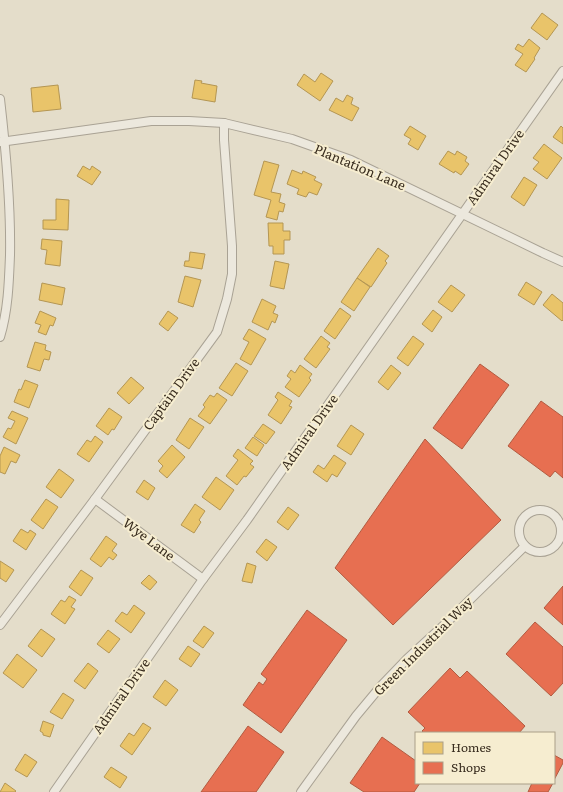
<svg xmlns="http://www.w3.org/2000/svg" width="563" height="792" viewBox="0 0 563 792" font-family="Literata,serif">
<rect width="100%" height="100%" fill="#e4ddca"/>
<g fill="#e9c46a" stroke="#b49653">
<path d="M542 13 558 25 547 40 531 28Z"/>
<path d="M529 39 540 48 534 58 535 59 526 72 515 65 523 54 515 49 518 44 523 47Z"/>
<path d="M321 73 333 81 320 101 297 85 304 74 315 82Z"/>
<path d="M195 80 202 81 201 83 217 86 215 102 192 98Z"/>
<path d="M58 85 61 109 33 112 31 88Z"/>
<path d="M347 95 353 98 351 104 359 108 352 121 329 110 336 98 343 102Z"/>
<path d="M410 126 426 136 418 150 408 144 411 139 404 135Z"/>
<path d="M561 126 563 128V144L553 137Z"/>
<path d="M544 144 562 158 547 179 533 169 539 162 533 158Z"/>
<path d="M448 151 455 155 457 151 467 157 465 161 469 164 461 175 455 171 454 173 439 164Z"/>
<path d="M264 161 279 165 271 192 281 194 279 202 285 204 283 212 279 211 277 220 266 217 271 200 254 195Z"/>
<path d="M83 166 90 170 92 166 101 172 92 185 77 176Z"/>
<path d="M292 170 302 174 303 171 316 177 314 180 322 184 317 195 309 192 306 197 297 194 299 189 287 184Z"/>
<path d="M524 177 537 185 524 206 511 197Z"/>
<path d="M56 199 69 200 68 230 43 229V220H56Z"/>
<path d="M268 223H283V231H290V240H284V254H273V246H269Z"/>
<path d="M42 239 62 241 60 266 45 264 47 250 41 249Z"/>
<path d="M378 248 389 256 385 261 387 263 371 287 357 278Z"/>
<path d="M190 252 205 254 202 269 184 266 185 261H189Z"/>
<path d="M275 261 289 264 284 289 270 286Z"/>
<path d="M185 276 201 280 193 307 178 302Z"/>
<path d="M357 278 370 287 354 311 341 302Z"/>
<path d="M526 282 542 292 534 305 518 295Z"/>
<path d="M42 283 65 288 62 305 39 300Z"/>
<path d="M451 285 465 295 452 312 438 302Z"/>
<path d="M552 294 563 303V320L562 321 543 305Z"/>
<path d="M262 299 276 306 273 313 278 315 275 323 272 321 268 330 252 322Z"/>
<path d="M340 308 351 316 335 339 324 331Z"/>
<path d="M433 310 442 317 432 332 422 324Z"/>
<path d="M40 311 56 318 53 326 50 325 46 335 38 332 41 325 35 323Z"/>
<path d="M168 311 178 318 168 331 159 324Z"/>
<path d="M249 329 266 339 251 365 240 359 249 342 243 339Z"/>
<path d="M321 336 330 343 327 347 330 349 316 368 304 359Z"/>
<path d="M413 336 424 344 408 366 397 358Z"/>
<path d="M35 342 46 345 45 350 51 352 49 360 44 359 40 371 27 367Z"/>
<path d="M236 363 248 371 232 396 219 388Z"/>
<path d="M300 365 312 374 309 378 311 380 299 397 285 387 291 379 287 376 291 370 295 373Z"/>
<path d="M391 365 401 373 388 390 378 382Z"/>
<path d="M131 377 144 388 129 404 117 393Z"/>
<path d="M25 380 38 385 29 408 14 402 19 389 21 390Z"/>
<path d="M278 392 292 401 289 406 292 407 281 424 268 415 278 400 275 397Z"/>
<path d="M217 393 227 400 210 424 198 416 205 407 203 405 210 395 214 397Z"/>
<path d="M109 408 122 417 114 430 112 429 108 435 96 426Z"/>
<path d="M12 411 28 418 16 444 3 437 8 428 11 429 15 421 8 418Z"/>
<path d="M190 418 204 427 189 449 176 440Z"/>
<path d="M263 424 275 432 266 444 254 436Z"/>
<path d="M351 425 364 434 351 455 337 446Z"/>
<path d="M95 436 103 442 89 462 77 454 87 440 91 442Z"/>
<path d="M253 437 264 445 257 456 245 448Z"/>
<path d="M172 445 185 457 167 478 159 471 163 466 158 461Z"/>
<path d="M4 447 20 455 16 463 11 461 5 474 0 472V456Z"/>
<path d="M238 449 253 461 250 464 254 467 246 477 244 476 237 485 226 476 238 460 233 456Z"/>
<path d="M334 455 346 463 337 477 332 474 327 482 313 472 318 465 324 469Z"/>
<path d="M59 469 74 480 61 498 46 487Z"/>
<path d="M216 477 234 490 220 510 202 497Z"/>
<path d="M144 480 155 488 148 500 136 492Z"/>
<path d="M46 499 58 507 43 529 31 520Z"/>
<path d="M195 504 205 511 199 520 201 522 194 533 181 525Z"/>
<path d="M288 507 299 515 288 530 277 522Z"/>
<path d="M21 529 28 533 30 530 36 534 26 550 13 541Z"/>
<path d="M106 536 117 544 112 551 117 555 113 560 109 557 101 567 90 559Z"/>
<path d="M266 539 277 547 267 561 256 552Z"/>
<path d="M0 561 14 570 6 582 0 578Z"/>
<path d="M247 563 256 566 252 583 242 581Z"/>
<path d="M81 570 93 578 81 596 69 587Z"/>
<path d="M149 575 157 582 150 590 141 583Z"/>
<path d="M69 596 76 600 71 607 75 609 65 624 51 614 61 600 65 602Z"/>
<path d="M134 605 145 613 131 633 115 621 122 612 127 615Z"/>
<path d="M204 626 214 633 203 648 193 641Z"/>
<path d="M41 629 55 639 42 657 28 646Z"/>
<path d="M108 630 120 639 109 653 97 644Z"/>
<path d="M188 646 200 654 191 667 179 659Z"/>
<path d="M17 654 37 670 23 688 3 673Z"/>
<path d="M88 663 98 671 85 689 74 681Z"/>
<path d="M165 680 178 690 166 706 153 697Z"/>
<path d="M63 693 74 700 62 719 50 712Z"/>
<path d="M43 721 54 725 50 737 43 735V733L40 731Z"/>
<path d="M143 723 151 728 132 755 120 746 129 733 134 736Z"/>
<path d="M25 754 37 762 27 777 15 770Z"/>
<path d="M111 767 127 777 120 788 104 777Z"/>
<path d="M5 783 16 791 15 792H0Z"/>
</g>
<g fill="#e76f51" stroke="#b25b41">
<path d="M480 364 509 385 462 449 433 428Z"/>
<path d="M541 401 563 417V478L555 471 550 477 508 446Z"/>
<path d="M425 439 501 520 393 625 335 568Z"/>
<path d="M563 586V625L544 608Z"/>
<path d="M307 610 347 640 281 733 243 705 259 682 263 685 267 679 261 674Z"/>
<path d="M535 622 563 647V683L551 696 506 654Z"/>
<path d="M450 668 460 678 467 671 525 726 519 733H424L422 731 425 728 408 712Z"/>
<path d="M248 726 284 752 256 792H201Z"/>
<path d="M382 737 416 761V783H420L414 792H364L350 783Z"/>
<path d="M554 755 563 760V763L554 780Z"/>
<path d="M532 783H553L548 792H528Z"/>
</g>
<g fill="none" stroke-linecap="round" stroke-linejoin="round">
<g stroke="#a9a294" stroke-width="10">
<g id="minor">
<path d="M0 99C6 151 11 203 10 255 9 282 8 311 0 337"/>
<path d="M0 142 151 121H189L224 123 292 139 351 160 543 253 563 262"/>
<path d="M95 499 203 579"/>
<circle cx="540" cy="531" r="21"/>
<path d="M0 625 95 499 217 332 227 299 232 274V246L224 140V123"/>
<path d="M54 792 203 579 247 520 563 71"/>
<path d="M301 792 356 716 381 686 407 659 443 626 525 546"/>
</g>
</g>
<use href="#minor" stroke="#ece8dd" stroke-width="8"/>
</g>
<g text-anchor="middle" stroke-width="4" stroke-linejoin="round" paint-order="stroke">
<g font-size="13" fill="#372b1d" stroke="#f6edd0">
<text transform="translate(360 167) rotate(23)" y="5">Plantation Lane</text>
<text transform="translate(495 167) rotate(-55)" y="5">Admiral Drive</text>
<text transform="translate(171 394) rotate(-54)" y="5">Captain Drive</text>
<text transform="translate(309 432) rotate(-55)" y="5">Admiral Drive</text>
<text transform="translate(149 539) rotate(37)" y="5">Wye Lane</text>
<text transform="translate(423 646) rotate(-45)" y="5">Green Industrial Way</text>
<text transform="translate(121 696) rotate(-55)" y="5">Admiral Drive</text>
</g>
</g>
<rect x="415" y="732" width="140" height="52" fill="#f6edd0" stroke="#aa9f88"/>
<rect x="423" y="742" width="20" height="12" fill="#e9c46a" stroke="#aa9f88"/>
<text x="451" y="752" font-size="12" fill="#372b1d">Homes</text>
<rect x="423" y="762" width="20" height="12" fill="#e76f51" stroke="#aa9f88"/>
<text x="451" y="772" font-size="12" fill="#372b1d">Shops</text>
</svg>
